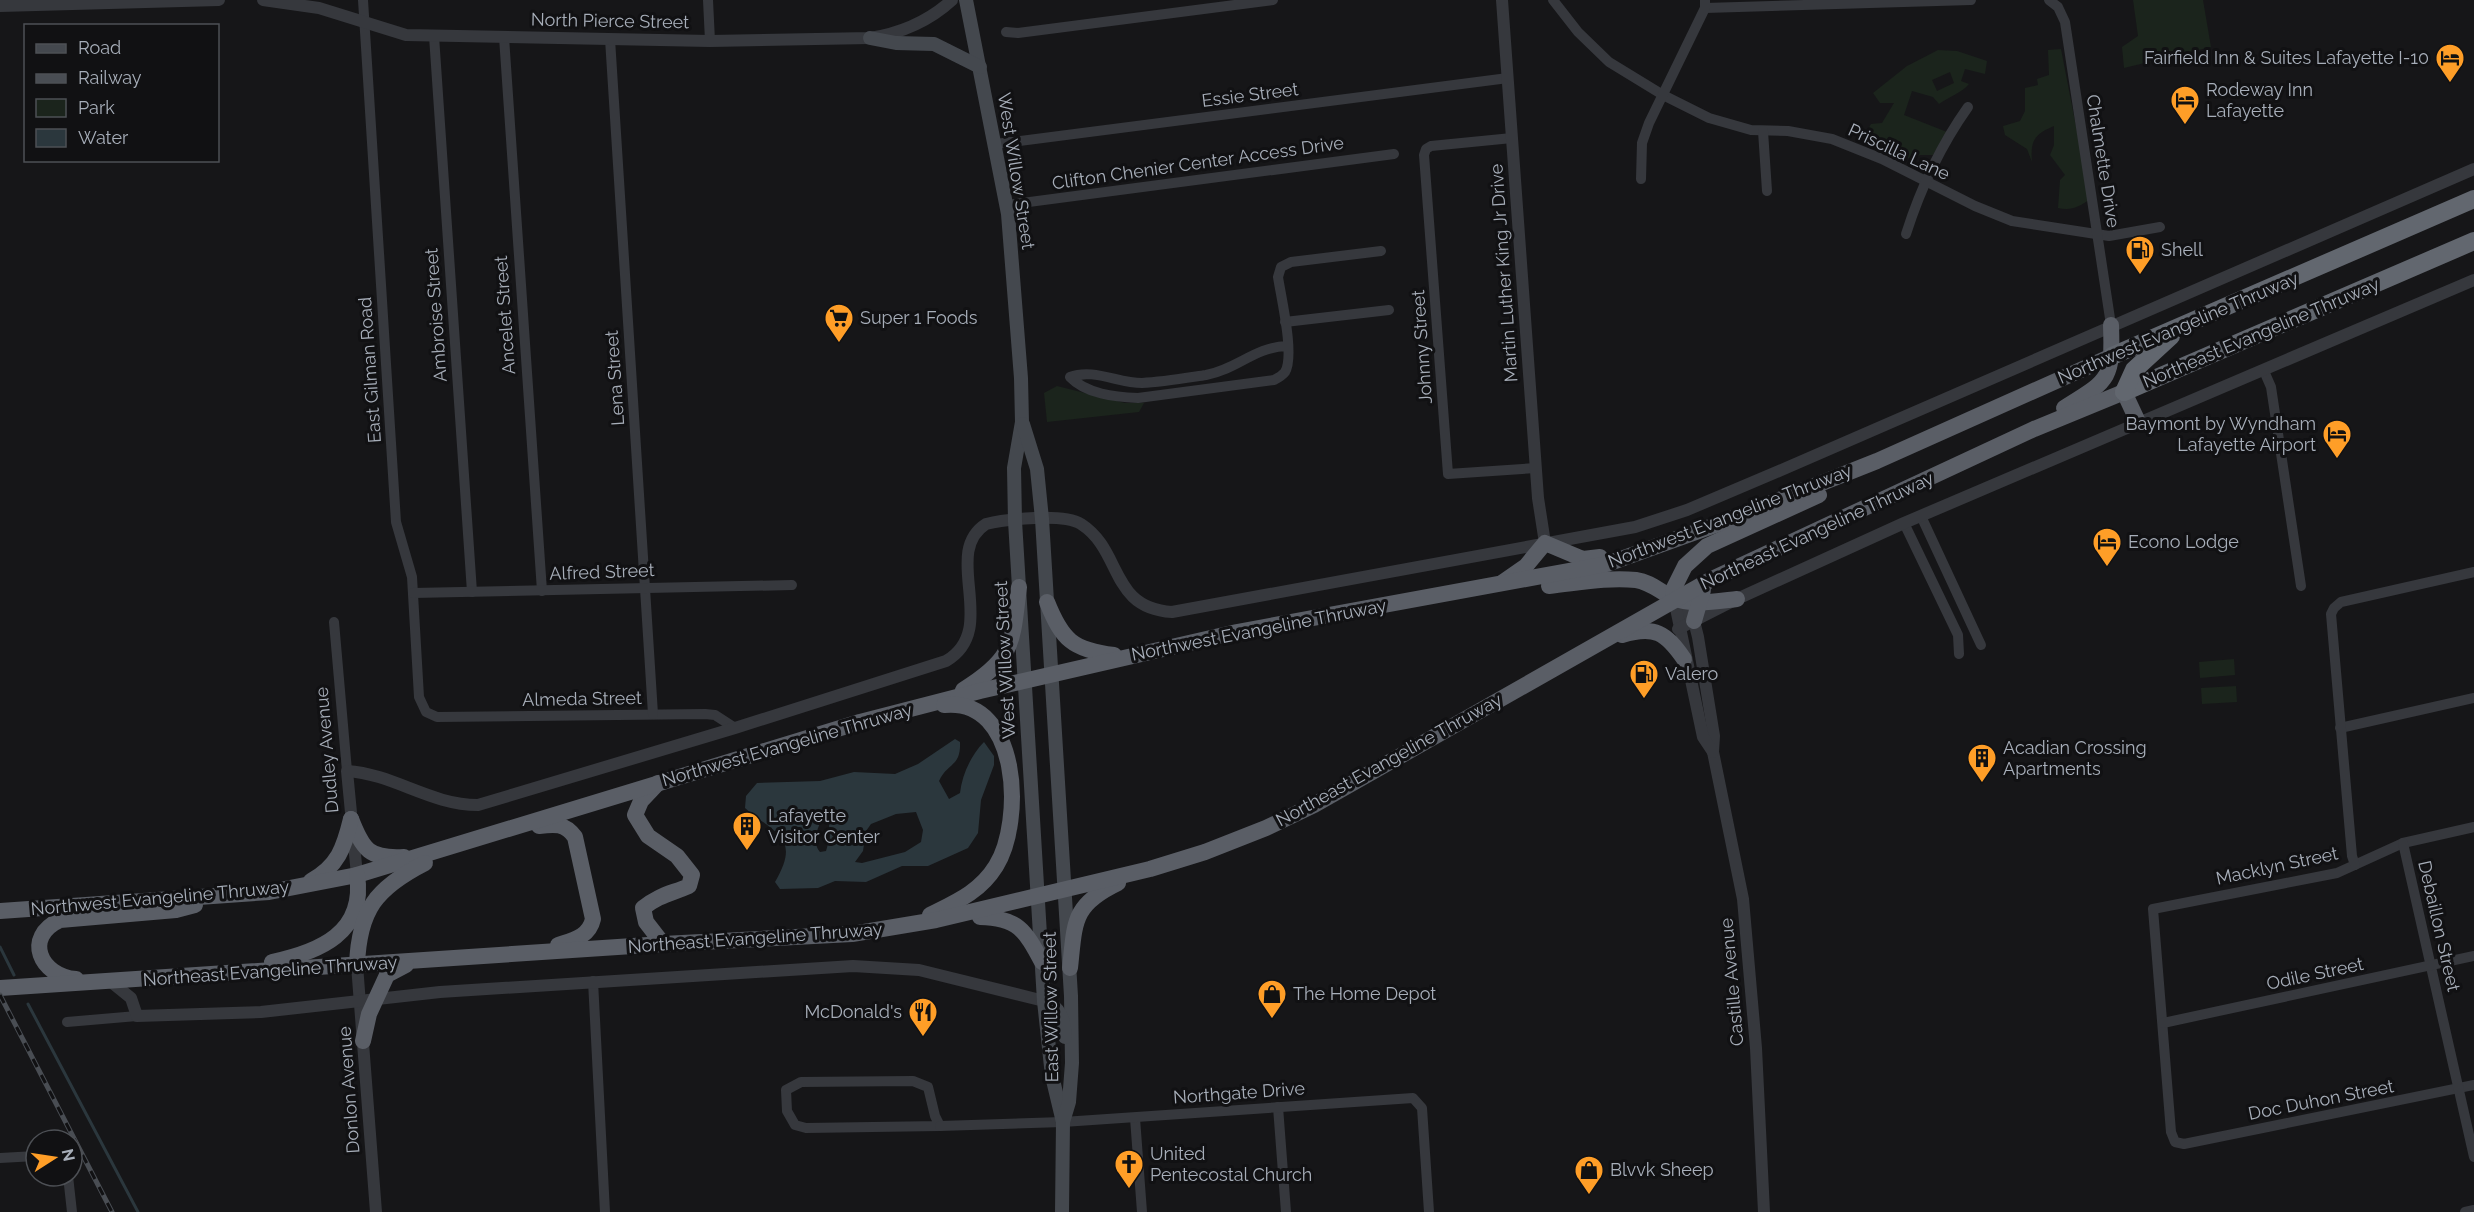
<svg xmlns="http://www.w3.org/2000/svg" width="2474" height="1212" viewBox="0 0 2474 1212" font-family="Raleway,sans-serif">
<rect width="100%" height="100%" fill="#161618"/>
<g fill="#1b241c" fill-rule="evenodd">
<path d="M2133 0H2203L2211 47 2124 68 2122 47 2138 36Z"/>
<path d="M2061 49 2090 199C2079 207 2071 211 2058 208L2060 180 2065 175 2050 155 2054 145V126C2035 134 2030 140 2032 162L2027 149 2005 135 2003 126 2020 121 2025 111V88L2038 85 2037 79 2049 75 2048 50Z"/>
<path d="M1938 50 1957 51 1987 61 1985 74 1965 69 1961 81 1969 84C1960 94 1950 96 1939 104L1933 97 1912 91 1904 115 1947 132 1933 155H1920L1913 160 1889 151V144L1867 131 1871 124 1882 123 1894 103H1880L1873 93 1907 66ZM1950 72 1954 83 1937 91 1932 80Z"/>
<path d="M1057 386 1125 403H1144L1139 412 1047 422 1044 393Z"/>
<path d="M2234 659 2235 675 2200 678 2199 662Z"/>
<path d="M2236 686 2237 702 2202 704 2201 688Z"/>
</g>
<path fill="#2b373d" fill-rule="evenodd" d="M955 739 960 742C961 767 948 762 939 781L949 799 960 793C962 775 971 755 984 742L994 756V765L981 800 978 833 968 848 928 866H902L866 882 835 881 818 888 780 889 775 882C802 836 774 834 745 808L746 796 757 783 820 781 854 772 895 774 918 764ZM916 812 923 830 921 842 905 852 862 863 855 862 863 851 866 831 871 824 896 814ZM823 819 829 824 830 837 826 851 820 852C812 844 817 826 823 819Z"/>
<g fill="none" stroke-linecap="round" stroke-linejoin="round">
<g stroke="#2b373d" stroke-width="3">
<path d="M0 947 14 975"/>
<path d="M28 1004 138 1212"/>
</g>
<g stroke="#36383d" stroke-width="10">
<path d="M363 0 396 522 412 577 419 697 426 712 437 717 705 714 715 715 735 728"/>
<path d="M708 0 710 41"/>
<path d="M1553 0 1578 32 1609 62 1663 95 1709 118 1751 130 1788 131 1832 139 1882 159 1975 206 2012 221 2109 236 2160 227"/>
<path d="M2049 0 2058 7 2065 22 2111 325"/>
<path d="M1705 8 1971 0"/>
<path d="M1006 32 1018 33 1273 0"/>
<path d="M434 36 472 592"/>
<path d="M504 37 542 591"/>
<path d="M610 39 653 714"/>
<path d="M1763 131 1767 191"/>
<path d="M1512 138 1431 146 1426 149 1424 155 1448 474 1536 468"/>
<path d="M996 144 1508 78"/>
<path d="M1641 179 1642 143 1649 123 1705 8V0"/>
<path d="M1007 205 1394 154"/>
<path d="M1906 234C1920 190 1941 145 1968 107"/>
<path d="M1285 322 1389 310"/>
<path d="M1287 346C1254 347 1238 369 1206 375 1186 378 1163 382 1142 383 1118 383 1093 368 1070 377 1086 394 1115 397 1138 398L1274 380C1278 378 1282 376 1285 372 1295 356 1281 297 1278 277L1281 267 1291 262 1381 251"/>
<path d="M2264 371 2271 387 2301 586"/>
<path d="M1921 516 1981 645"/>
<path d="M1904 523 1958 635 1959 654"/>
<path d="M413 593 792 585"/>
<path d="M334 622 347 771"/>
<path d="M2340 728 2474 698"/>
<path d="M2474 827 2403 843 2337 873 2153 909 2171 1132 2175 1142 2184 1144 2474 1085"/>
<path d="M2403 843 2474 1157"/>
<path d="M2355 865 2352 856 2331 614 2334 608 2341 602 2474 572"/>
<path d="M593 981 605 1212"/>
<path d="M67 1022 137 1016"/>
<path d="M2163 1023 2474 956"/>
<path d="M913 1081 928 1087 935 1116 940 1126 806 1128 795 1125 787 1111 786 1090 801 1082Z"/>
<path d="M1278 1107 1286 1212"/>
<path d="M1135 1118 1142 1212"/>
<path d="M940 1126 1063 1122 1413 1098 1422 1108 1429 1212"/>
<path d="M0 1158 36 1156"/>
<path d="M68 1176 72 1212"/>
<path d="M2465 1212 2474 1210"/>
</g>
<g stroke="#36383d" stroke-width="12">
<path d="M263 0 319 8 406 35 710 41 870 38C902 33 928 22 952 0"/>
<path d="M1502 0 1538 498 1545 543"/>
<path d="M0 6 219 0"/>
<path d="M1674 598 1694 621 1698 637 1714 736 1713 752 1743 899 1756 1048 1764 1212"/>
<path d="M1674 599 1703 737 1713 752"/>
<path d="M1678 629 1737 599 1904 523 2474 280"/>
<path d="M357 875 347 771C394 774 430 805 478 805L735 728 946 661C1001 629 940 553 986 524 1007 519 1063 513 1081 524 1123 551 1109 608 1172 612L1635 527 1687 510 1779 471 2474 169"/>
<path d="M357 965 376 1212"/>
<path d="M110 981 131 998 137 1016 261 1012 440 992 853 966 919 970 1044 1001"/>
</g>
<g stroke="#44484e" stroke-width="14">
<path d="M966 0 1008 214 1021 378 1022 422 1014 468 1015 521 1044 1001 1052 1076 1063 1122"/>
<path d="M870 38 896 43 934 44 980 67"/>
<path d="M1023 424 1037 469 1042 519 1071 996 1072 1063 1069 1102 1063 1122 1062 1212"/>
<path d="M1044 1001C1061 1007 1064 1021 1065 1037"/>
</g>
<g stroke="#5a5e66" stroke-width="16">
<path d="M2064 408C2109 380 2113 380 2111 325"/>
<path d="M1503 582 1526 566 1545 543 1583 559 1600 557"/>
<path d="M1549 586C1578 583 1607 577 1636 580 1651 582 1660 592 1673 598 1691 606 1718 601 1737 599"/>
<path d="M1674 598 1673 590 1685 566 1707 546 1819 495"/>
<path d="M1047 602C1062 640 1073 650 1114 655"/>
<path d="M1694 621 1703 590"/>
<path d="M1622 635C1655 625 1666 633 1684 659"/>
<path d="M963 690C1015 658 1012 643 1019 587"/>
<path d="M658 783 641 801 635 815 648 836 677 856 692 875 689 886C670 894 659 895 643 908L646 922 663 944"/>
<path d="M351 819C363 850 369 859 404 857"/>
<path d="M539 826C555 824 565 823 575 837L593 919C589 937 573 940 558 945"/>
<path d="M311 881C338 866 344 848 351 819"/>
<path d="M0 911 269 892 357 875 860 722 980 691 1237 632 1607 564 1721 523 1877 461 2112 356"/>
<path d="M930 915C956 902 980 892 996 866 1024 821 1020 697 944 705"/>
<path d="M980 917C1018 918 1025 930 1042 962"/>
<path d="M272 962C319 952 366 933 357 875"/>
<path d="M357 965C359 910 376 888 425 863"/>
<path d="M1070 968C1075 922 1072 905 1118 883"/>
<path d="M76 979C40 976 23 937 60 920L176 910 195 905"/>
<path d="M0 988 663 944 852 934 936 920 1150 869 1205 852 1266 828 1314 805 1712 579 2034 429 2124 392 2138 422"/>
<path d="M363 1041 369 1014 387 975 406 965"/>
</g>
<g stroke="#62676f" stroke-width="18">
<path d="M2112 356 2474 199"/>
<path d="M2124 392 2474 241"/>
<path d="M2124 392 2134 370 2171 336"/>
</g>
<g stroke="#494d53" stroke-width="5">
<path id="rail" d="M0 995 112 1212"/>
</g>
<use href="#rail" stroke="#111113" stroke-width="3" stroke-dasharray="9" stroke-linecap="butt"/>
</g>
<defs>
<g id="hotel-pin" transform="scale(1.5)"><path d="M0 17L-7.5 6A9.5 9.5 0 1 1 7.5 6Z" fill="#ff9e27" stroke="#111113"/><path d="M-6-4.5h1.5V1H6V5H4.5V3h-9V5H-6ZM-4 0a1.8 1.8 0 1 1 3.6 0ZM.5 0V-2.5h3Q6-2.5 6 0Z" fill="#111"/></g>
<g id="fuel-pin" transform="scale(1.5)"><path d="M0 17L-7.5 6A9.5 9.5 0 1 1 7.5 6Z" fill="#ff9e27" stroke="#111113"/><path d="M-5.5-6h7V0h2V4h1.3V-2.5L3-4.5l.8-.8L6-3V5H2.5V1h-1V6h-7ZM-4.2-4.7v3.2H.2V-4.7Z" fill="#111"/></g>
<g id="supermarket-pin" transform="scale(1.5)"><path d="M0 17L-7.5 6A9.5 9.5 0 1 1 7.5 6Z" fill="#ff9e27" stroke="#111113"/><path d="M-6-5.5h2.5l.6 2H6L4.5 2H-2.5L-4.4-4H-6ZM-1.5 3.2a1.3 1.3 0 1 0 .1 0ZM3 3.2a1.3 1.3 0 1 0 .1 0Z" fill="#111"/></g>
<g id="building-pin" transform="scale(1.5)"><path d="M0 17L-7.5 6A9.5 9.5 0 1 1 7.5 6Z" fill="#ff9e27" stroke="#111113"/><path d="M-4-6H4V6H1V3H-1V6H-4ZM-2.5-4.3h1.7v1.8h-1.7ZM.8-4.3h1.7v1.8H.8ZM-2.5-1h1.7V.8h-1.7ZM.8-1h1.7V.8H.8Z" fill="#111"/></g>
<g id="shop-pin" transform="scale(1.5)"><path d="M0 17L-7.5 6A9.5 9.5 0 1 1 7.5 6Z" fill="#ff9e27" stroke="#111113"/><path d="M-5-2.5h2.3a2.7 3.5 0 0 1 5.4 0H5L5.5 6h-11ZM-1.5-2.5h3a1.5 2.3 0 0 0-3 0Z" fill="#111"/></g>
<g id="restaurant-pin" transform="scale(1.5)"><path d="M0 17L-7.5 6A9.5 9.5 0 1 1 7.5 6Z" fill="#ff9e27" stroke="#111113"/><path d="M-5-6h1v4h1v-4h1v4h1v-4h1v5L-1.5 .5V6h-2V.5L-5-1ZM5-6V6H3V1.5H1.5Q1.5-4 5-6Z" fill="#111"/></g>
<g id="church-pin" transform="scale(1.5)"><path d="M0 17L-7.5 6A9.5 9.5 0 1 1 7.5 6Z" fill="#ff9e27" stroke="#111113"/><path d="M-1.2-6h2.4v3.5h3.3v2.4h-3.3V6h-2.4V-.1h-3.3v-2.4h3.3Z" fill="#111"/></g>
</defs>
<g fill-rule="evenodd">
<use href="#hotel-pin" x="2450" y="58"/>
<use href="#hotel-pin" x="2185" y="100"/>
<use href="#fuel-pin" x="2140" y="250"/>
<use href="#supermarket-pin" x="839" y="318"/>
<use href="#hotel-pin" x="2337" y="434"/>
<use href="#hotel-pin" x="2107" y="542"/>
<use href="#fuel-pin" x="1644" y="674"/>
<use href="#building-pin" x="1982" y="758"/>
<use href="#building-pin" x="747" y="826"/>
<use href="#shop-pin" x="1272" y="994"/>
<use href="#restaurant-pin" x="923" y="1012"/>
<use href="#church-pin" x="1129" y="1164"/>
<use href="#shop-pin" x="1589" y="1170"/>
</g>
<g text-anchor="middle" stroke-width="6" stroke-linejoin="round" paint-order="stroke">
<g font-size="18" fill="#a7aeb9" stroke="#111113">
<text transform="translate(610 21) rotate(1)" y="6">North Pierce Street</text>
<text transform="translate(1250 95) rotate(-7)" y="6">Essie Street</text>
<text transform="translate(1899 152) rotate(25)" y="6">Priscilla Lane</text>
<text transform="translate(2103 161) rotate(81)" y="6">Chalmette Drive</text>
<text transform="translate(1198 163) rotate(-8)" y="6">Clifton Chenier Center Access Drive</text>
<text transform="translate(1016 171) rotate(81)" y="6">West Willow Street</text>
<text transform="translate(1504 273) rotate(-94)" y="6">Martin Luther King Jr Drive</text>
<text transform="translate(436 315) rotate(-94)" y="6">Ambroise Street</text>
<text transform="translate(505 315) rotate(-94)" y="6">Ancelet Street</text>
<text transform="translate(2178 328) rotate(-23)" y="6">Northwest Evangeline Thruway</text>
<text transform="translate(2261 333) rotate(-23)" y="6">Northeast Evangeline Thruway</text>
<text transform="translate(1422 347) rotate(-94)" y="6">Johnny Street</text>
<text transform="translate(370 370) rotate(-94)" y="6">East Gilman Road</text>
<text transform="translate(615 378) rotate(-94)" y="6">Lena Street</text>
<text transform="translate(1730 516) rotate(-21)" y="6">Northwest Evangeline Thruway</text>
<text transform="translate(1817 531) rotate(-25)" y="6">Northeast Evangeline Thruway</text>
<text transform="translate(602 572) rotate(-2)" y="6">Alfred Street</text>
<text transform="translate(1259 630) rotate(-11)" y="6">Northwest Evangeline Thruway</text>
<text transform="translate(1005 660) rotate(-93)" y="6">West Willow Street</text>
<text transform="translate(582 699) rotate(-1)" y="6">Almeda Street</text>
<text transform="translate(787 745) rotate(-16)" y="6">Northwest Evangeline Thruway</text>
<text transform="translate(327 750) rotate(-95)" y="6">Dudley Avenue</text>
<text transform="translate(1389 760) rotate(-29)" y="6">Northeast Evangeline Thruway</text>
<text transform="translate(2277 866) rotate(-12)" y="6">Macklyn Street</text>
<text transform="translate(160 898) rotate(-5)" y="6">Northwest Evangeline Thruway</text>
<text transform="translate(2439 926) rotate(77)" y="6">Debaillon Street</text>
<text transform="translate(755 938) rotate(-4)" y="6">Northeast Evangeline Thruway</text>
<text transform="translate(270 971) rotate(-4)" y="6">Northeast Evangeline Thruway</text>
<text transform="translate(2315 974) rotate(-12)" y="6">Odile Street</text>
<text transform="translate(1732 982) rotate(-95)" y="6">Castille Avenue</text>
<text transform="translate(1051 1007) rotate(-91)" y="6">East Willow Street</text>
<text transform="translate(349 1090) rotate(-94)" y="6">Donlon Avenue</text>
<text transform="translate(1239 1093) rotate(-4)" y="6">Northgate Drive</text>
<text transform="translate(2321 1100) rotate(-11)" y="6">Doc Duhon Street</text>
</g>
<g font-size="18" fill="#a7aeb9" stroke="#111113" text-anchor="start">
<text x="2429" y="64" text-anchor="end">Fairfield Inn &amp; Suites Lafayette I-10</text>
<text x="2206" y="96">Rodeway Inn<tspan x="2206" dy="21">Lafayette</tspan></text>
<text x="2161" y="256">Shell</text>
<text x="860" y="324">Super 1 Foods</text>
<text x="2316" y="430" text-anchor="end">Baymont by Wyndham<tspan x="2316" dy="21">Lafayette Airport</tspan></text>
<text x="2128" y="548">Econo Lodge</text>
<text x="1665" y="680">Valero</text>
<text x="2003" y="754">Acadian Crossing<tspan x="2003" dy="21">Apartments</tspan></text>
<text x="768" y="822">Lafayette<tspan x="768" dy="21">Visitor Center</tspan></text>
<text x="1293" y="1000">The Home Depot</text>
<text x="902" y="1018" text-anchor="end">McDonald's</text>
<text x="1150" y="1160">United<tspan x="1150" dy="21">Pentecostal Church</tspan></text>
<text x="1610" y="1176">Blvvk Sheep</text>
</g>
</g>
<rect x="24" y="24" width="195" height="138" fill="#111113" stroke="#4d5055" stroke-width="1.5"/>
<rect x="36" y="44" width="30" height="9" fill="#44484e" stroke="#4d5055" stroke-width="1.5"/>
<text x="78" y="54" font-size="18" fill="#a7aeb9">Road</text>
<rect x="36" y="74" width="30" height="9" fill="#494d53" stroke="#4d5055" stroke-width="1.5"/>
<text x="78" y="84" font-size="18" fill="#a7aeb9">Railway</text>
<rect x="36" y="99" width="30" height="18" fill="#1b241c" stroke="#4d5055" stroke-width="1.5"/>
<text x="78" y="114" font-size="18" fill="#a7aeb9">Park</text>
<rect x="36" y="129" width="30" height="18" fill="#2b373d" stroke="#4d5055" stroke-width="1.5"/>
<text x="78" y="144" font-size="18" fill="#a7aeb9">Water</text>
<g transform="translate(54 1158) rotate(78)"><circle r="28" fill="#111113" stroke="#4d5055" stroke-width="1.5"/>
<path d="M0-4.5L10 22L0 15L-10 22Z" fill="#ff9e27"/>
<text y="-9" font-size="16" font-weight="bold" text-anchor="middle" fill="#a7aeb9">N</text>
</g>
</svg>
